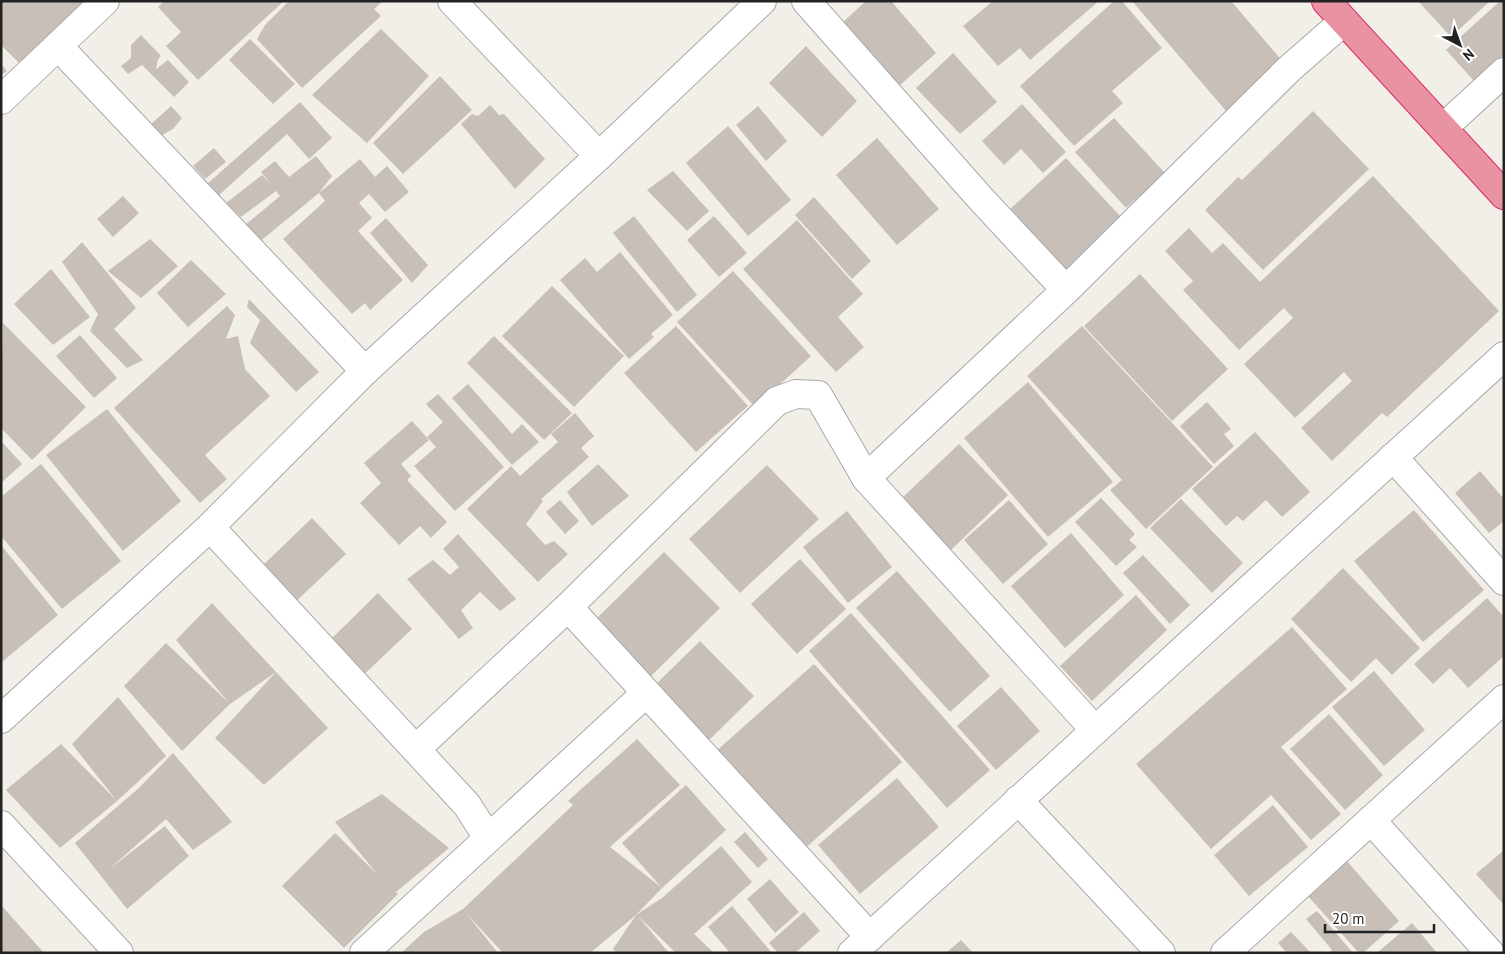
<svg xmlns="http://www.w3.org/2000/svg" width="1505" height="954" viewBox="0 0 1505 954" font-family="'PT Sans',sans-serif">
<rect width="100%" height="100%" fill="#f2efe9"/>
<g fill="#c7bfb8">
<path d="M1 1H88L22 66 1 45Z"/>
<path d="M164 1H284L198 80 166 46 181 32 158 7Z"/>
<path d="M289 1H383L374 9 381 16 302 88 257 39 265 25Z"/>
<path d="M866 1H891L936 53 899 86 843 22Z"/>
<path d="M993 1H1099L1030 60 1020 48 998 66 963 26Z"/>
<path d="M1114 1H1122L1162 48 1112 91 1123 103 1074 146 1020 86Z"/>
<path d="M1132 1H1231L1289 69 1232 118Z"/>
<path d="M1418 1H1490L1451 37Z"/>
<path d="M1500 1H1504V55L1475 82 1446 50Z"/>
<path d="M381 29 429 76 367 143 312 95Z"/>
<path d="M141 35 161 56 158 59 156 69 168 60 189 82 174 97 142 65 128 74 121 66 131 58V45Z"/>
<path d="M250 39 295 84 273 104 229 60Z"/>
<path d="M806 46 857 101 822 137 769 83Z"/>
<path d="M953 53 997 102 960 134 916 88Z"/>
<path d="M1 64 7 71 1 75Z"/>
<path d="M440 76 472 110 403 174 373 143Z"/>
<path d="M300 102 332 138 309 159 287 134 218 196 207 184Z"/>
<path d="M1022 104 1066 152 1043 173 1021 149 1004 165 982 141Z"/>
<path d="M490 105 499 115 504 114 545 159 515 189 461 124 472 114 478 116Z"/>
<path d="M171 106 182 118 173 129 162 135 150 125Z"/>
<path d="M758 106 787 141 766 161 736 125Z"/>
<path d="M1313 111 1369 169 1263 270 1205 210 1238 177 1242 180Z"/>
<path d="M1114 118 1165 173 1126 208 1075 152Z"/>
<path d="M728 126 791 200 748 236 686 163Z"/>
<path d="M877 138 939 209 897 245 836 175Z"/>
<path d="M214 148 226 162 205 179 193 166Z"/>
<path d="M316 156 332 176 319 193 360 159 375 177 387 166 409 192 385 212 369 194 359 203 372 218 358 231 403 280 370 310 365 303 352 314 283 239 325 201 319 193 258 243 244 226 280 196 276 191 241 217 226 203 262 175 271 184 261 172 275 161 289 177Z"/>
<path d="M1066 158 1121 217 1064 271 1008 211Z"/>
<path d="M673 171 709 211 687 231 647 190Z"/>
<path d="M1373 176 1499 311 1387 417 1382 413 1332 461 1301 428 1352 381 1344 372 1295 418 1244 364 1293 318 1284 308 1239 350 1183 290 1193 281 1165 251 1189 228 1212 253 1223 243 1260 282Z"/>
<path d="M123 196 139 213 113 237 97 219Z"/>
<path d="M814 197 871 261 852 279 795 215Z"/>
<path d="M634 216 697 295 677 312 613 233Z"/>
<path d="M714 216 747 253 719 277 687 240Z"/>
<path d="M386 218 428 265 412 283 370 233Z"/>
<path d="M797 220 863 294 838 317 864 347 836 372 743 269Z"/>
<path d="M150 239 178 266 141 298 108 271Z"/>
<path d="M82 242 136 308 114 329 143 360 127 368 90 331 98 314 62 262Z"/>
<path d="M620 252 673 315 651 334 654 337 629 359 560 280 585 258 597 272Z"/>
<path d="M191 260 226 294 188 327 157 293Z"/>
<path d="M51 269 90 317 53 345 14 304Z"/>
<path d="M733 271 811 356 755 407 677 322Z"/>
<path d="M1140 274 1228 369 1172 421 1084 326Z"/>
<path d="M552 286 624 356 574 407 502 336Z"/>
<path d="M249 299 319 372 296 392 250 343 260 320 247 307Z"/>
<path d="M227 306 235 315 226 339 238 336 245 369 270 396 205 455 227 479 200 503 114 408Z"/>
<path d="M3 323 86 407 32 460 1 428Z"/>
<path d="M676 326 748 406 696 452 624 373Z"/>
<path d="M1082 326 1213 467 1146 529 1110 490 1122 480 1027 376Z"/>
<path d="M80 335 117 378 94 398 56 356Z"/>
<path d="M494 336 572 413 544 440 467 363Z"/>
<path d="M1028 382 1113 482 1048 537 964 438Z"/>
<path d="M468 384 512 434 522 424 539 442 512 465 452 398Z"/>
<path d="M438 394 504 467 455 511 414 466 436 447 427 437 443 422 426 404Z"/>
<path d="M1207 402 1231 429 1224 434 1234 446 1214 464 1180 426Z"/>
<path d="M107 409 181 501 123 551 46 455Z"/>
<path d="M575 413 594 436 581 448 589 457 541 499 543 501 526 524 545 545 554 541 568 554 538 582 467 509 511 466 520 476 558 442 551 434Z"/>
<path d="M412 421 429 440 401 464 411 476 407 480 447 522 431 538 420 526 399 545 360 503 381 483 364 463Z"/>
<path d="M1255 432 1310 492 1282 517 1266 500 1243 521 1237 516 1226 526 1192 489Z"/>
<path d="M1 441 22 464 1 483Z"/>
<path d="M959 444 1008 495 951 550 902 498Z"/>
<path d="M41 464 121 561 62 609 1 536V497Z"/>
<path d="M598 464 629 496 592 526 567 492Z"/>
<path d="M767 465 819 519 740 593 689 539Z"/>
<path d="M1480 471 1504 499V521L1489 533 1455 493Z"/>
<path d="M1101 498 1135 534 1129 540 1137 547 1116 566 1075 522Z"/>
<path d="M1181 499 1243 563 1212 593 1150 528Z"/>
<path d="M560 500 579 521 565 534 546 512Z"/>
<path d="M1009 500 1048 544 1003 584 964 540Z"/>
<path d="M1414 510 1484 590 1423 642 1354 561Z"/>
<path d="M847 511 892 567 848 603 803 547Z"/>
<path d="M312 518 346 554 290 607 256 572Z"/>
<path d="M1071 533 1124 595 1065 648 1011 586Z"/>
<path d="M458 534 516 599 500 611 480 592 461 610 473 628 459 639 407 579 433 560 450 575 459 567 443 549Z"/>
<path d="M1 545 58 615 2 662 1 661Z"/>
<path d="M664 552 720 608 650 677 594 621Z"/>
<path d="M1143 555 1190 605 1170 624 1123 573Z"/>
<path d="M800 559 846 609 797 654 751 604Z"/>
<path d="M1343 568 1420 648 1392 675 1376 658 1351 682 1291 619Z"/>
<path d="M897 571 990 676 950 712 856 608Z"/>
<path d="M378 593 412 629 357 681 324 646Z"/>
<path d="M1136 595 1167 630 1092 701 1060 666Z"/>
<path d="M1487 598 1504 617V656L1468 688 1450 668 1433 684 1414 664Z"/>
<path d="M212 603 276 672 328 728 264 785 215 738 276 672 230 704 182 751 124 686 166 643 229 703 176 640Z"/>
<path d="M851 613 990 770 947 808 809 651Z"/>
<path d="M1292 627 1347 689 1281 747 1341 814 1311 840 1271 795 1211 849 1136 764Z"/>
<path d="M700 641 754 696 707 742 653 687Z"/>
<path d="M814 664 902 762 802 851 714 753Z"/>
<path d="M1374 671 1425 730 1384 766 1332 707Z"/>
<path d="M1001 687 1040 731 996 770 957 726Z"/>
<path d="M118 697 166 756 117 801 60 848 6 790 61 744 117 801 72 744Z"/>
<path d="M1329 714 1383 775 1345 810 1290 749Z"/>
<path d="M637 739 680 785 610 847 662 888 636 915 590 953H503L466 913 498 953H401L424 932 463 909 573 805 568 801Z"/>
<path d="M173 753 232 822 193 850 166 819 108 870 165 826 189 856 127 909 75 843 139 788Z"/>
<path d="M897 778 939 827 860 894 818 845Z"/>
<path d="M686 785 726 830 662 888 622 843Z"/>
<path d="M382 794 449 848 396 892 398 894 344 948 282 886 335 833 377 874 335 822Z"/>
<path d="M1273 805 1308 847 1249 896 1214 855Z"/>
<path d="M745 832 768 859 758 868 734 842Z"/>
<path d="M721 846 752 882 694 934 714 953H676L638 916 669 953H617L613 949 636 915 662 898Z"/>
<path d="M1504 850V905L1476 874Z"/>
<path d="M1346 860 1399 921 1363 953H1359L1307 895Z"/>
<path d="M770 879 799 912 775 933 747 899Z"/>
<path d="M1 905 44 953H1Z"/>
<path d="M732 906 772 953H730L708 927Z"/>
<path d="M1317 911 1353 953H1329L1332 950 1306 919Z"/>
<path d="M804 912 820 931 795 953H778L769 943Z"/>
<path d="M1412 923 1437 953H1377Z"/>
<path d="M1291 932 1311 953H1287L1278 943Z"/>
<path d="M961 940 973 953H946Z"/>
</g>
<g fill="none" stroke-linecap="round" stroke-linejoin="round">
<g stroke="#a9a9a9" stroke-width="30">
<g id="street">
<path d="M452 1 599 156"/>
<path d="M806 1 981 199 1066 290"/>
<path d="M59 47 365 371"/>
<path d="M1 100 105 1"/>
<path d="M1443 128 1504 72"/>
<path d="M1393 457 1504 581"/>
<path d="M866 478 1066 290 1289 69 1344 21"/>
<path d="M210 527 467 805 488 838"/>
<path d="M568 607 870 937"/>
<path d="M1 719 210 527 365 371 599 156 762 1"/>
<path d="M416 749 568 607 777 401 796 394 818 395 866 478 1095 730"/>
<path d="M1018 800 1161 953"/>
<path d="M1371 820 1490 953"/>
<path d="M1 825 119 953"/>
<path d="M364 953 646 693"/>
<path d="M852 953 1504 356"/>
<path d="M1225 953 1504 699"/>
</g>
</g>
<g stroke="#dc2a67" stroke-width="30">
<path id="highway" d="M1326 1 1504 195"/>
</g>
<use href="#street" stroke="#fff" stroke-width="28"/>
<use href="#highway" stroke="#e892a2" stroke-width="28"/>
</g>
<rect width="1505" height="954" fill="none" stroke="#222222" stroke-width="5"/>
<g transform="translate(1460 45) rotate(139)" stroke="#ffffff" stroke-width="4" paint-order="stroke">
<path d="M0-4L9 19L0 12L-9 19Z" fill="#222222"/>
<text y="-8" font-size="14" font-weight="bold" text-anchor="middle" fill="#222222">N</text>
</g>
<path d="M1325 924v8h109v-8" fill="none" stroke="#222222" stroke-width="2.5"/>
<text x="1332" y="924" font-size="15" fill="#222222" stroke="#ffffff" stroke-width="4" paint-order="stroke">20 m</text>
</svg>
